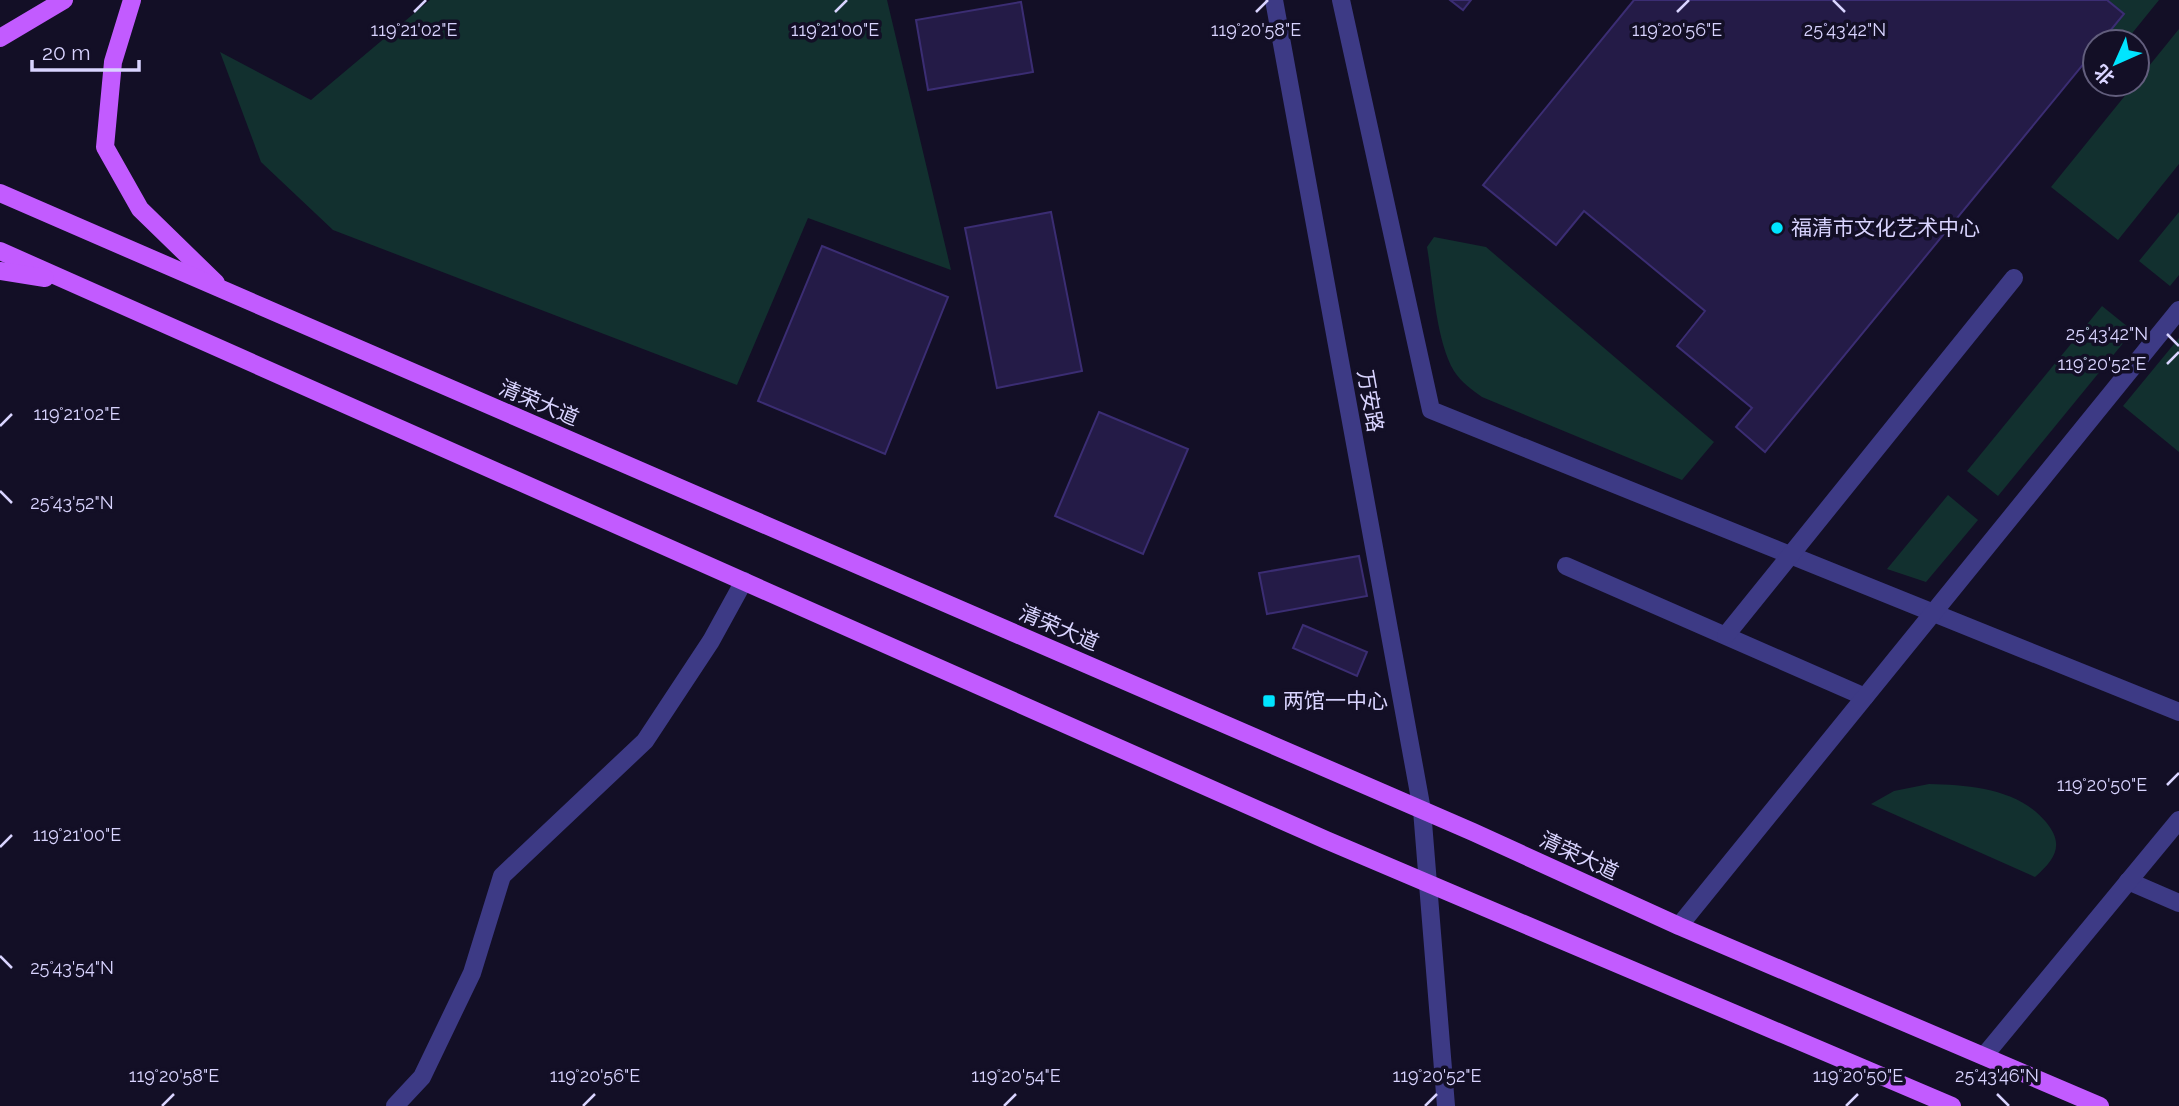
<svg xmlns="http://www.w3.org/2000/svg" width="2179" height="1106" viewBox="0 0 2179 1106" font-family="Raleway,'Noto Sans SC',sans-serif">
<rect width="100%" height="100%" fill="#130f26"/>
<g fill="#12302f">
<path d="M430 0H887L951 270 808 218 737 385 333 230 261 162 220 52 311 100Z"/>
<path d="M2107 0H2159L2125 42H2101L2124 14Z"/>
<path d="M2179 29V164L2118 240 2051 187Z"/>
<path d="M2179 212V275L2170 286 2139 261Z"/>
<path d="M1434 237 1486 247 1714 442 1682 480 1482 397C1472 390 1461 382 1454 371 1436 341 1433 282 1427 247Z"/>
<path d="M2102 306 2133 331 1998 496 1967 471Z"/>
<path d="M2179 338V452L2123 406Z"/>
<path d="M1948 495 1978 520 1926 582 1887 569Z"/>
<path d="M1929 784C1970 785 2019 789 2046 822 2065 845 2055 859 2035 877L1871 804 1894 791Z"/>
</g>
<g fill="#241b47" stroke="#3b2d73" stroke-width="2">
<path d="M1450 0H1471L1463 10Z"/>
<path d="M1634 0H2107L2124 14 2101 42H2095V50L1765 452 1736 427 1752 408 1677 346 1705 311 1584 211 1556 245 1483 185Z"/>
<path d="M1021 2 1033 72 928 90 916 20Z"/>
<path d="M1051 212 1082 371 997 388 965 228Z"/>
<path d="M822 246 948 297 885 454 758 401Z"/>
<path d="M1099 412 1188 449 1143 554 1055 516Z"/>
<path d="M1359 556 1367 596 1267 614 1259 573Z"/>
<path d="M1303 625 1367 652 1357 676 1293 648Z"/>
</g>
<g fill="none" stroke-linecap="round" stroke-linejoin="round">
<g stroke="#3d3a85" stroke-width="18">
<path d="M1274 0 1422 810 1446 1106"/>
<path d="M1341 0 1431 410 2179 712"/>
<path d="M1566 566 1865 697"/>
<path d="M1726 635 2014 278"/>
<path d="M2128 881 2179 903"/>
<path d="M1679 926 2179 310"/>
<path d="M1984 1056 2179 820"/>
<path d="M395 1106 422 1077 472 973 502 876 645 741 711 641 744 581"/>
</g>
<g stroke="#c25bff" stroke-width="18">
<path d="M132 0 113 62 105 147 140 209 216 283"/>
<path d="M0 38 64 0"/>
<path d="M0 193 1473 832 1679 926 2100 1106"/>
<path d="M0 251 1326 840 1952 1106"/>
<path d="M0 271 45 278"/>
</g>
</g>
<path fill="none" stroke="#d9d4ff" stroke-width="2.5" d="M1833 0 1845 12M414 12 426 0M835 12 847 0M1256 12 1268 0M1677 12 1689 0M2167 334 2179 346M2167 364 2179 352M0 426 12 414M0 491 12 503M2167 785 2179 773M0 847 12 835M0 956 12 968M1997 1094 2009 1106M162 1106 174 1094M583 1106 595 1094M1004 1106 1016 1094M1425 1106 1437 1094M1846 1106 1858 1094"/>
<g fill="#00e5ff" stroke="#130f26" stroke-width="2.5">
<circle cx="1777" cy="228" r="7"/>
<rect x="1262" y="694" width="14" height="14" rx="3.5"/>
</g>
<g text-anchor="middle" stroke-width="7" stroke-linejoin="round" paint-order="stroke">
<g font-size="21" fill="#d9d4ff" stroke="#130f26" text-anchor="start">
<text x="1791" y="235">福清市文化艺术中心</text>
<text x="1283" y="708">两馆一中心</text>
</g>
<g font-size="21" fill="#d9d4ff" stroke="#130f26">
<text transform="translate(1370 401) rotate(80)" y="7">万安路</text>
<text transform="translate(539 403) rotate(23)" y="7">清荣大道</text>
<text transform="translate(1059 628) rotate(23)" y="7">清荣大道</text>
<text transform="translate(1579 856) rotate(25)" y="7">清荣大道</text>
</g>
</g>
<g font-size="18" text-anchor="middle" fill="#d9d4ff" stroke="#130f26" stroke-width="7" stroke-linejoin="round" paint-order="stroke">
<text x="414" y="36">119°21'02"E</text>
<text x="835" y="36">119°21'00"E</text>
<text x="1256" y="36">119°20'58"E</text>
<text x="1677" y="36">119°20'56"E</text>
<text x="1845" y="36">25°43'42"N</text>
<text x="2107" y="340">25°43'42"N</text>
<text x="2102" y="370">119°20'52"E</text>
<text x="77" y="420">119°21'02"E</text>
<text x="72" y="509">25°43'52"N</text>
<text x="2102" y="791">119°20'50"E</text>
<text x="77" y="841">119°21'00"E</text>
<text x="72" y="974">25°43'54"N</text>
<text x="174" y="1082">119°20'58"E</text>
<text x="595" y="1082">119°20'56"E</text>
<text x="1437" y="1082">119°20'52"E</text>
<text x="1016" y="1082">119°20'54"E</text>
<text x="1858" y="1082">119°20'50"E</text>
<text x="1997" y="1082">25°43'46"N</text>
</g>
<g transform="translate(2116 63) rotate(225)"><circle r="33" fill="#130f26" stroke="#625e7d" stroke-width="2"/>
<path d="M0-5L12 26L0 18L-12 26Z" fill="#00e5ff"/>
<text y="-10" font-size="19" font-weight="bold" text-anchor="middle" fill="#d9d4ff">北</text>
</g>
<path d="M32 60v10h107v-10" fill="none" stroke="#d9d4ff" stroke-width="3.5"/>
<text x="42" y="60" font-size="21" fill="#d9d4ff" stroke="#130f26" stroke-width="5" paint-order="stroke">20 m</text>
</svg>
